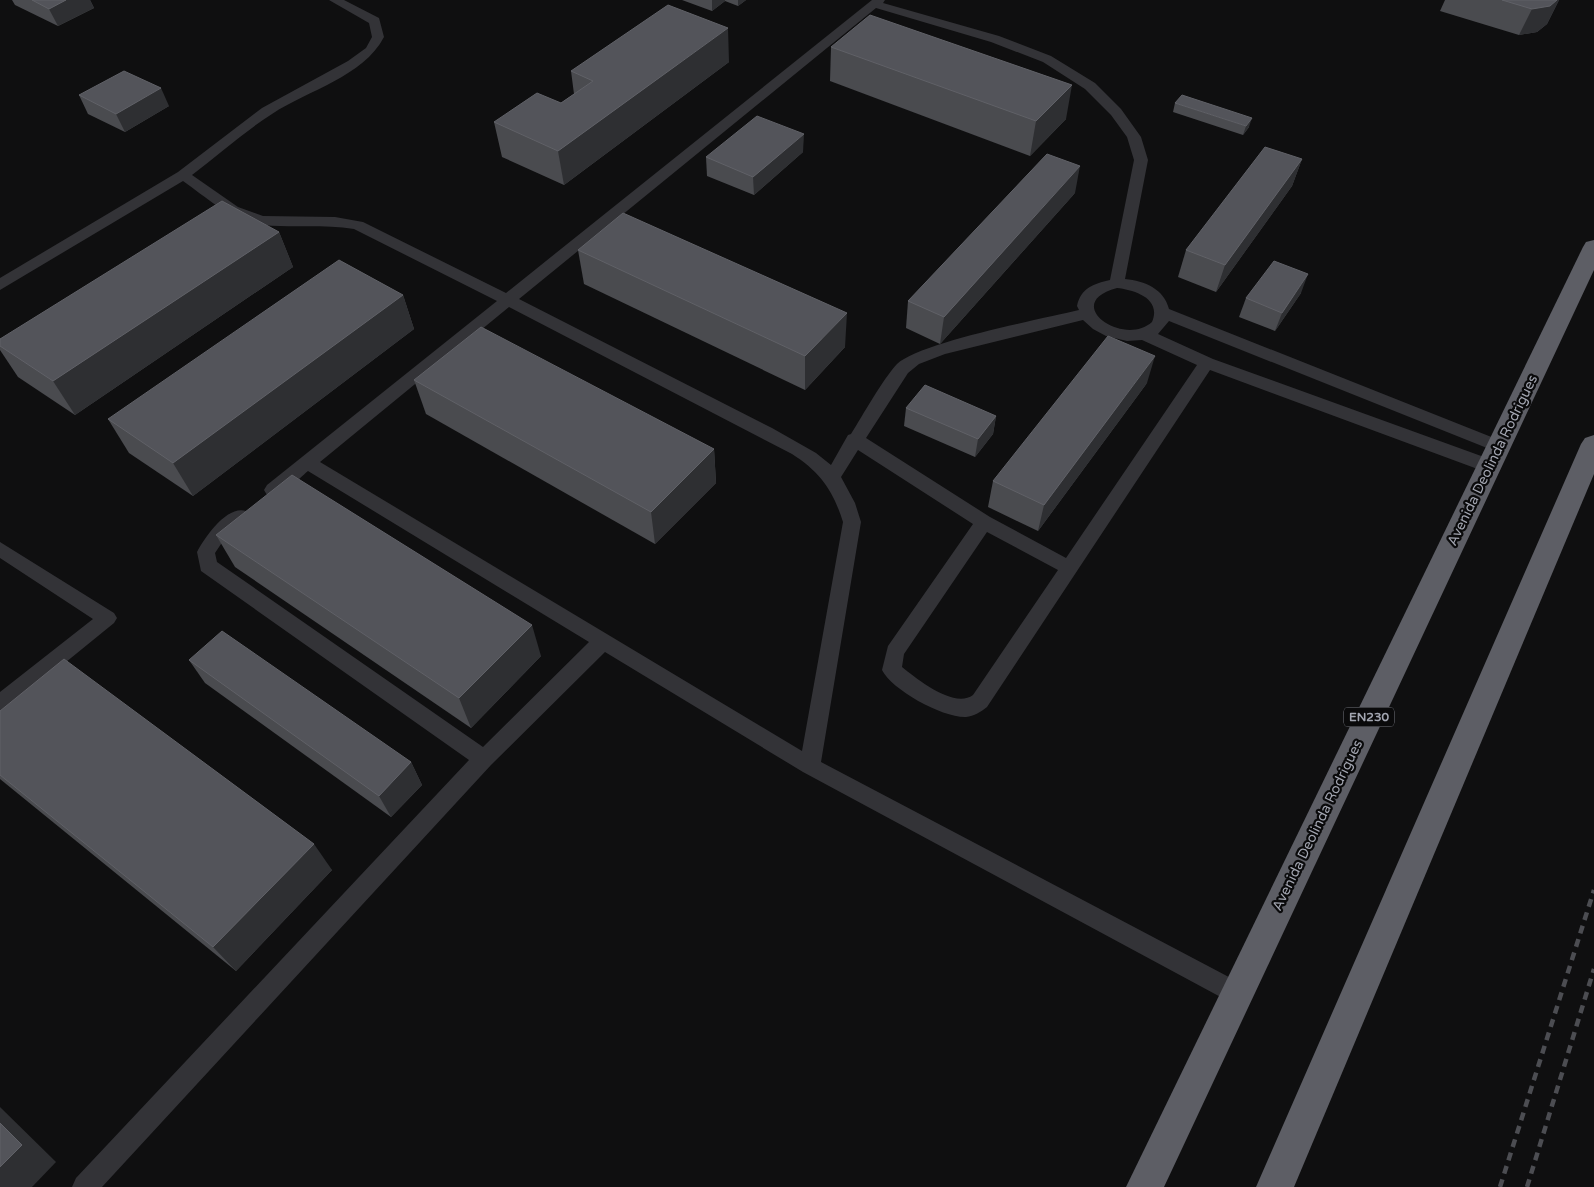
<svg xmlns="http://www.w3.org/2000/svg" width="1594" height="1187" viewBox="0 0 1594 1187" font-family="'Varela Round',sans-serif">
<rect width="100%" height="100%" fill="#0f0f10"/>
<g fill="none" stroke-linecap="round" stroke-linejoin="round">
<g fill="#333337" fill-rule="evenodd">
<path d="M329 0H344L379 18 384 37C363 77 308 90 272 114 244 132 218 155 192 175L238 207 263 216 335 217 363 222 506 293 872 0H885L883 3 999 36 1051 56 1095 83 1121 109 1141 137 1148 160 1125 279C1145 281 1164 289 1169 309L1504 442 1507 446 1504 450 1498 452 1492 450 1169 321 1158 334 1213 359 1495 461 1498 466 1495 471 1489 472 1483 471 1210 370 987 707C981 712 974 716 966 717 943 718 892 690 882 670L888 646 973 524 858 450 841 477 855 503 861 522 821 762 1244 985 1248 993 1244 1001 1236 1005 1228 1001 803 772 605 652 491 765 102 1187H72L76 1178 469 760 201 571 197 552C205 537 227 505 246 511L249 516 225 538 215 553 217 562 483 747 589 642 308 471C297 480 282 499 267 495L264 490 267 485 497 301 354 229C324 224 293 228 263 225 232 221 207 198 183 181L0 290V278L178 172 262 108 348 61 366 48 372 37 369 23ZM876 8 991 42 1043 62 1085 89 1111 115 1127 137 1134 160 1110 280C1093 284 1081 288 1077 306L1079 310C1042 319 920 342 897 364 883 379 863 415 851 434L848 435 831 465 816 453 772 428 519 299ZM1117 288C1134 290 1162 298 1152 322 1123 348 1060 303 1117 288ZM509 307 792 454C820 472 833 490 843 522L802 751 320 462ZM1083 320 1093 329 1106 336 1127 341 1142 340 1197 365 1066 558 990 517 866 438 908 373 919 364 945 354ZM987 532 1058 570 973 695C954 709 917 679 902 667L904 654Z"/>
<path d="M0 542 114 613 117 618 114 623 7 710 0 713V692L93 619 0 558Z"/>
</g>
<g fill="#5d5e65" fill-rule="evenodd">
<path d="M1594 240V270L1164 1187H1126L1583 247 1586 242Z"/>
<path d="M1594 435V474L1294 1187H1256L1581 444 1585 438Z"/>
</g>
<g stroke="#4c4d52" stroke-width="4.5" stroke-dasharray="8 6" stroke-linecap="butt">
<path d="M1500 1187 1594 890"/>
<path d="M1527 1187 1594 969"/>
</g>
</g>
<g fill="#4a4b4f">
<path d="M12 0H90L94 8 58 26 15 5Z"/>
<path d="M682 0H746L738 6 725 1 712 11Z"/>
<path d="M1445 0H1559L1547 24 1537 32 1519 35 1440 11Z"/>
<path d="M831 47 1066 119 1030 156 830 81Z"/>
<path d="M729 62 564 185 502 157 494 122 561 103 574 94 571 71Z"/>
<path d="M79 95 169 106 125 132 88 114Z"/>
<path d="M1175 103 1249 127 1243 135 1173 112Z"/>
<path d="M803 152 754 195 707 176 706 157Z"/>
<path d="M1302 159 1292 186 1216 292 1178 277 1186 250Z"/>
<path d="M1075 193 940 344 906 328 908 301Z"/>
<path d="M279 232 293 267 75 415 18 377 0 350V339Z"/>
<path d="M578 250 845 347 805 390 584 284Z"/>
<path d="M1301 293 1275 331 1239 317 1246 298Z"/>
<path d="M403 295 414 329 193 496 129 453 108 419Z"/>
<path d="M414 380 714 449 716 483 655 544 426 414Z"/>
<path d="M1147 383 1038 531 988 507 993 481Z"/>
<path d="M906 408 996 416 993 434 975 457 904 426Z"/>
<path d="M216 535 541 656 471 728 235 567Z"/>
<path d="M189 660 411 762 422 785 391 817 205 683Z"/>
<path d="M0 711 332 870 236 971 0 779Z"/>
</g>
<g fill="#2e2f32">
<path d="M66 0H90L94 8 58 26 49 9Z"/>
<path d="M712 0H725V1L712 11Z"/>
<path d="M738 0H746L738 6Z"/>
<path d="M1557 0H1559L1547 24 1537 32 1519 35 1532 9Z"/>
<path d="M728 28 729 62 564 185 558 151Z"/>
<path d="M1072 85 1066 119 1030 156 1036 121Z"/>
<path d="M161 88 169 106 125 132 116 114Z"/>
<path d="M1252 118 1249 127 1243 135 1246 126Z"/>
<path d="M804 134 803 152 754 195 753 177Z"/>
<path d="M1302 159 1292 186 1216 292 1225 265Z"/>
<path d="M1080 166 1075 193 940 344 944 317Z"/>
<path d="M279 232 293 267 75 415 53 381Z"/>
<path d="M1308 274 1301 293 1275 331 1282 313Z"/>
<path d="M403 295 414 329 193 496 173 463Z"/>
<path d="M847 313 845 347 805 390V356Z"/>
<path d="M1155 356 1147 383 1038 531 1044 505Z"/>
<path d="M996 416 993 434 975 457 978 439Z"/>
<path d="M714 449 716 483 655 544 651 512Z"/>
<path d="M532 625 541 656 471 728 459 698Z"/>
<path d="M411 762 422 785 391 817 379 796Z"/>
<path d="M314 844 332 870 236 971 213 947Z"/>
<path d="M0 1107 56 1162 32 1187H0Z"/>
</g>
<g fill="#53545a" stroke="#606167">
<path d="M32 0H66L49 9Z"/>
<path d="M1502 0H1557L1550 6 1532 9Z"/>
<path d="M668 5 728 28 558 151 494 122 537 93 561 103 593 81 571 71Z"/>
<path d="M870 15 1072 85 1036 121 831 47Z"/>
<path d="M124 71 161 88 116 114 79 95Z"/>
<path d="M1182 95 1252 118 1246 126 1175 103Z"/>
<path d="M757 116 804 134 753 177 706 157Z"/>
<path d="M1265 147 1302 159 1225 265 1186 250Z"/>
<path d="M1047 154 1080 166 944 317 908 301Z"/>
<path d="M222 201 279 232 53 381 0 346V339Z"/>
<path d="M623 213 847 313 805 356 578 250Z"/>
<path d="M339 260 403 295 173 463 108 419Z"/>
<path d="M1274 261 1308 274 1282 313 1246 298Z"/>
<path d="M481 327 714 449 651 512 414 380Z"/>
<path d="M1108 336 1155 356 1044 505 993 481Z"/>
<path d="M925 385 996 416 978 439 906 408Z"/>
<path d="M292 475 532 625 459 698 216 535Z"/>
<path d="M222 631 411 762 379 796 189 660Z"/>
<path d="M64 659 314 844 213 947 0 775V711Z"/>
<path d="M0 1123 22 1145 0 1167Z"/>
</g>
<g text-anchor="middle" stroke-width="4.5" stroke-linejoin="round" paint-order="stroke">
<rect fill="#0a0a0b" stroke="#74767e" stroke-width="1" x="1344" y="707.5" width="50" height="19" rx="4"/>
<g font-size="12" font-weight="bold" fill="#a2a5b0">
<text x="1369" y="721">EN230</text>
</g>
<g font-size="14" fill="#a2a5b0" stroke="#0a0a0b">
<text transform="translate(1492 460) rotate(-64)" y="5">Avenida Deolinda Rodrigues</text>
<text transform="translate(1317 825) rotate(-64)" y="5">Avenida Deolinda Rodrigues</text>
</g>
</g>
</svg>
